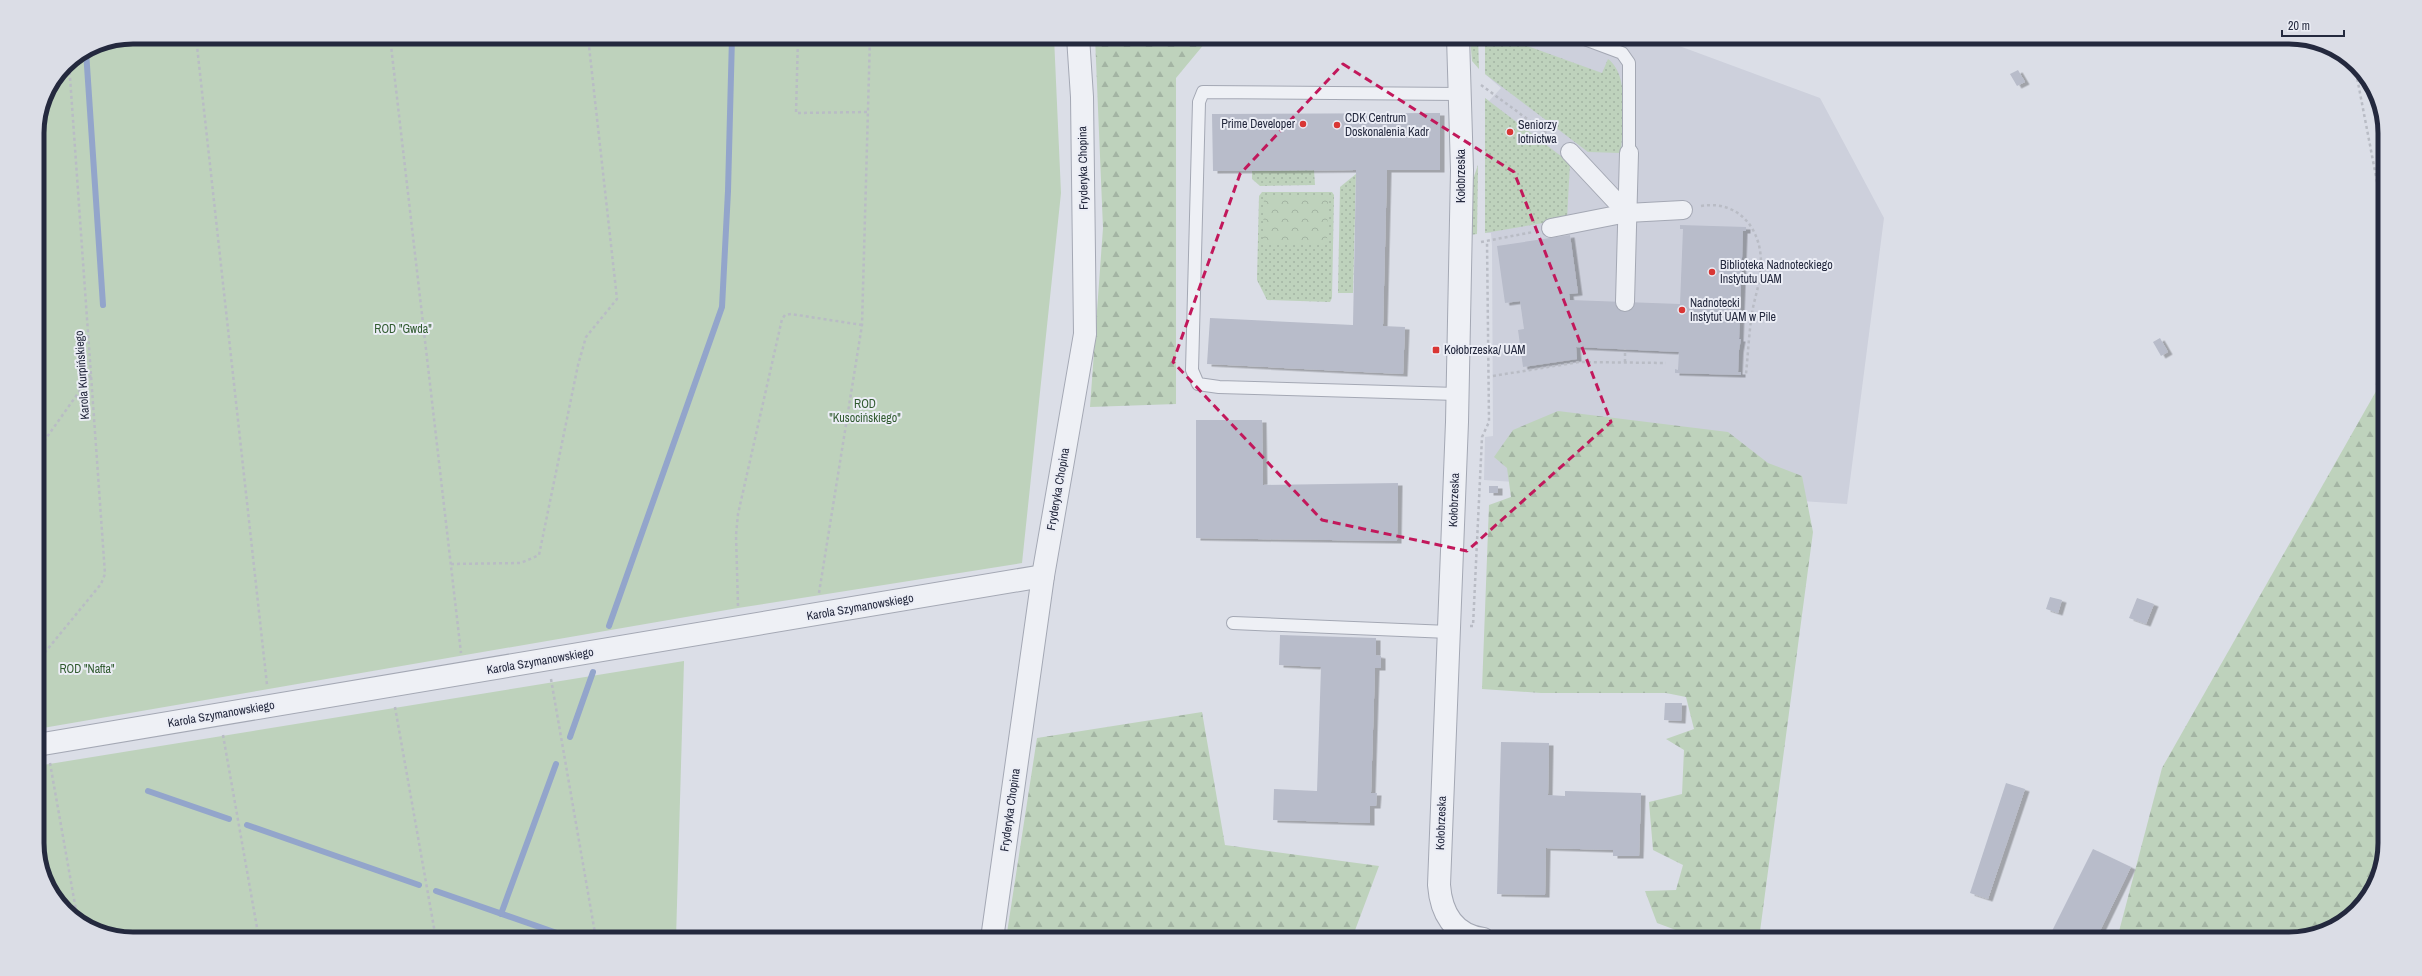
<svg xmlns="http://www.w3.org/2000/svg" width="2422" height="976" viewBox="0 0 2422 976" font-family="'Archivo Narrow',sans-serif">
<defs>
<pattern id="grass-dots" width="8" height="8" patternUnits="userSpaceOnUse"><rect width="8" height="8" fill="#bed2bc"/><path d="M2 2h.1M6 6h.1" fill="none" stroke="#a3b4a3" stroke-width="1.8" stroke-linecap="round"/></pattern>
<pattern id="forest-firs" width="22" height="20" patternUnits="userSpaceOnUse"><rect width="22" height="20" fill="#bed2bc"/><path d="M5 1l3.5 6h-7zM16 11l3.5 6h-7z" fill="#a3b4a3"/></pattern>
<pattern id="park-crowns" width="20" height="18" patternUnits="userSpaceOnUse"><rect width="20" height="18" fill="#bed2bc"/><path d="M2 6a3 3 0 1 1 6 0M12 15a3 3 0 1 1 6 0" fill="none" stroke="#a3b4a3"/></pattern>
<filter id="shadow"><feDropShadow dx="4.5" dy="2.5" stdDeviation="0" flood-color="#0004"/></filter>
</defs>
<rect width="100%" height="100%" fill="#dbdee7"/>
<path fill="#cdd0dc" d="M1485 37H1655L1820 98 1884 218 1847 504 1484 480 1485 437 1493 436 1492 245 1491 233H1485V98L1489 101 1501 88 1485 74Z"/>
<g fill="url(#grass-dots)">
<path d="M1470 37H1478L1479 69 1472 61Z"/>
<path d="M1503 37 1602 73 1608 59C1631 76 1622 126 1621 153L1588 152 1485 74V37Z"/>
<path d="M1485 98 1570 163 1567 219 1485 233Z"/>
<path d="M1478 165 1477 234 1470 235 1472 182Z"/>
<path d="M1314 170 1315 185 1260 186 1252 179V171Z"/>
<path d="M1356 174 1353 293H1338L1340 187Z"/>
<path d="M1262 192H1332L1334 195 1332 298 1330 302 1267 300 1257 280 1259 196Z"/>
</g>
<g fill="url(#forest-firs)">
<path d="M1095 37H1210L1176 78V404L1090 407 1103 228Z"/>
<path d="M2383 379 2380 874 2347 919 2320 934 2289 939H2117L2162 768Z"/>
<path d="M1558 411 1728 432 1768 463 1802 476 1813 532 1759 939H1700L1657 923 1645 891 1676 890 1683 865 1653 850 1649 802 1682 794 1684 750 1666 739 1694 729 1686 697 1666 693H1541L1482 689 1489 505 1511 497 1507 468 1494 457 1513 430Z"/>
<path d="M1202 712 1225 845 1379 866 1354 933 1272 931 1271 939H1006L1037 738Z"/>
</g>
<path fill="url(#park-crowns)" d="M1264 196 1328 197 1327 244 1263 243Z"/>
<g fill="#bed2bc">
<path d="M133 37H1054L1061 193 1022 563 738 608 37 729V127L44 96 65 65 96 44Z"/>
<path d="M684 661 676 939H133L102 934 57 902 37 850V766Z"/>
</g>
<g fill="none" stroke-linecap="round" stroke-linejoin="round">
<g stroke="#93a5cb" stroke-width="6">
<path d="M86 51 103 305"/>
<path d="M609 626 722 307 728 191 732 37"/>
<path d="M570 737 593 672"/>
<path d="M148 791 229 819"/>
<path d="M247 825 419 885"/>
<path d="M436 891 574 939"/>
<path d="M501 914 556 764"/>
</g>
</g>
<g fill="#b8bcca" filter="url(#shadow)">
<path d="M2018 70 2025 82 2017 86 2010 74Z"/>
<path d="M1440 113V170H1387L1383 326 1405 327 1403 374 1207 364 1210 318 1353 325 1356 174V170L1213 171 1212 114Z"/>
<path d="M1680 225 1746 227V231H1743L1739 339H1741L1739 350 1738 372H1741V375L1675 373V369L1678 370 1679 352 1576 347 1577 359 1523 367 1518 330 1524 329 1520 301 1505 303 1497 246 1570 235 1578 293 1569 294 1570 300 1680 304 1683 229H1680Z"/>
<path d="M2160 338 2168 352 2161 356 2153 342Z"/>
<path d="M1196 420H1262L1263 485 1398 483 1397 541 1196 538Z"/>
<rect x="1489" y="486" width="9" height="7"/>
<path d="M2050 597 2062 600 2058 613 2046 609Z"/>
<path d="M2137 598 2154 604 2146 624 2129 618Z"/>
<path d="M1280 635 1376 638V655L1381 656V668H1375L1371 793H1377L1376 806H1370V823L1273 820 1274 789 1317 791 1321 667 1279 665Z"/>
<path d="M1665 703H1682L1681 721 1664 720Z"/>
<path d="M1501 742 1549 743 1548 795 1565 796V791L1641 793 1639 856H1613V850L1546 848 1545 895 1497 894Z"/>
<path d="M2006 783 2025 789 1988 899 1970 893Z"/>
<path d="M2093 849 2131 867 2096 939H2048Z"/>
</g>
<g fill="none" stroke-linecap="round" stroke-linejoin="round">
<g stroke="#a4a8b4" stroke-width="14">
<g id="service">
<path d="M1579 37 1622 53 1629 63V153"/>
<path d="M1457 394 1219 387 1198 384 1192 370 1199 102 1203 92 1460 94"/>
<path d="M1233 623 1449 632"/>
</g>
</g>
<g stroke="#a4a8b4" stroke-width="20">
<g id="pedestrian">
<path d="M1570 152 1627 213"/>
<path d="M1551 228 1627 213 1683 210"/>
<path d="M1625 302 1629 153"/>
</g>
</g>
<g stroke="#a4a8b4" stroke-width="24">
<g id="minor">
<path d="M1458 37 1462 170 1457 422 1439 885C1441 912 1453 935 1483 939"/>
<path d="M37 745 1043 576"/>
<path d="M992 939 1043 576 1085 334 1082 97 1078 37"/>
</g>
</g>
<g stroke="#b9bcc5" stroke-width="2.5" stroke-dasharray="3 3" stroke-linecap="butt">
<path d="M196 37 267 685"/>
<path d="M390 37 461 653"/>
<path d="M798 37 796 113 868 112"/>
<path d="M1482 37V48"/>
<path d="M2355 67 2379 192 2384 234"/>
<path d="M1481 85 1556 140"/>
<path d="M1701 206C1743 199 1766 236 1760 274 1759 287 1754 300 1752 313 1749 333 1748 354 1746 374"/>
<path d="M1481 242 1533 232"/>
<path d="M1740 313 1752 314"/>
<path d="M1625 362V349"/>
<path d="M1493 376 1579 362 1666 363"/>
<path d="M2377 385 2384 289"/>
<path d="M37 451 91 375"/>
<path d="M451 564 521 563 539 555 578 365 586 337 617 299 588 37"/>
<path d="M819 593 862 325 870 37"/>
<path d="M738 606 736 535 738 514 782 319 785 315 791 314 862 325"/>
<path d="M1470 626H1473L1482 437 1489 422 1487 241"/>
<path d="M37 662 101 584 105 574 69 63"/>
<path d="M551 679 596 939"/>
<path d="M395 707 436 939"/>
<path d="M223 735 259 939"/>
<path d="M50 763 77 916"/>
</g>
<use href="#service" stroke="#eef0f5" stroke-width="12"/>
<use href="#pedestrian" stroke="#eef0f5" stroke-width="18"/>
<use href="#minor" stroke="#eef0f5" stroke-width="22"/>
</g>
<path fill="none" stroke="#c2185b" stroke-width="3" stroke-dasharray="8 5" stroke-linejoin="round" d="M1343 64 1514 172 1611 422 1467 551 1322 520 1173 362 1240 174Z"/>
<g fill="#d93634" stroke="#ebedf5" stroke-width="1.5">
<circle cx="1303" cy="124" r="4"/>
<circle cx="1337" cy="125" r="4"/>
<circle cx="1510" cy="132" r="4"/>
<circle cx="1712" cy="272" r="4"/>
<circle cx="1682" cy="310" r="4"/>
<rect x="1432" y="346" width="8" height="8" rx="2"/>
</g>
<g text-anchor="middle" stroke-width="4" stroke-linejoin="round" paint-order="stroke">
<g font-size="12" fill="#24293e" stroke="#ebedf5" text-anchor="start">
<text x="1345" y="122">CDK Centrum<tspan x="1345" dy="14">Doskonalenia Kadr</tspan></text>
<text x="1295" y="128" text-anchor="end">Prime Developer</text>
<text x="1518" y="129">Seniorzy<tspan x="1518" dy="14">lotnictwa</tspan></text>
<text x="1720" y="269">Biblioteka Nadnoteckiego<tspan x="1720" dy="14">Instytutu UAM</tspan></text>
<text x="1690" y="307">Nadnotecki<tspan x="1690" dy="14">Instytut UAM w Pile</tspan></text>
<text x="1444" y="354">Kołobrzeska/ UAM</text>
</g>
<g font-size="12" fill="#24293e" stroke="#ebedf5">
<text transform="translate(1083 168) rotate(-91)" y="4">Fryderyka Chopina</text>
<text transform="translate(1461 176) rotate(-90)" y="4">Kołobrzeska</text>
<text transform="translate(82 375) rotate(-94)" y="4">Karola Kurpińskiego</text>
<text transform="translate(1058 489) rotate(-80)" y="4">Fryderyka Chopina</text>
<text transform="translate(1454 500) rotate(-88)" y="4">Kołobrzeska</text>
<text transform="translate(860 607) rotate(-10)" y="4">Karola Szymanowskiego</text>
<text transform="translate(540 661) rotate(-10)" y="4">Karola Szymanowskiego</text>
<text transform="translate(221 714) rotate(-10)" y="4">Karola Szymanowskiego</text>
<text transform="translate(1010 810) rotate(-82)" y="4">Fryderyka Chopina</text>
<text transform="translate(1441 823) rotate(-88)" y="4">Kołobrzeska</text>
</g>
<g font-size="12" fill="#315b30" stroke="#ebedf5">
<text x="403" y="333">ROD "Gwda"</text>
<text x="865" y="408">ROD<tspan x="865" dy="14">"Kusocińskiego"</tspan></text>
<text x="87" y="673">ROD "Nafta"</text>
</g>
</g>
<path d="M0 0H2422V976H0ZM133 44H2289A89 89 0 0 1 2378 133V843A89 89 0 0 1 2289 932H133A89 89 0 0 1 44 843V133A89 89 0 0 1 133 44Z" fill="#dbdde6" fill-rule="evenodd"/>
<path fill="none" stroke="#24293e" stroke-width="5" d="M133 44H2289A89 89 0 0 1 2378 133V843A89 89 0 0 1 2289 932H133A89 89 0 0 1 44 843V133A89 89 0 0 1 133 44Z"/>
<path d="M2282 30v6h62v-6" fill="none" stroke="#24293e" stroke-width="2"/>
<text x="2288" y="30" font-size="12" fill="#24293e" stroke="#ebedf5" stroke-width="3" paint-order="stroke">20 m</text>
</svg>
